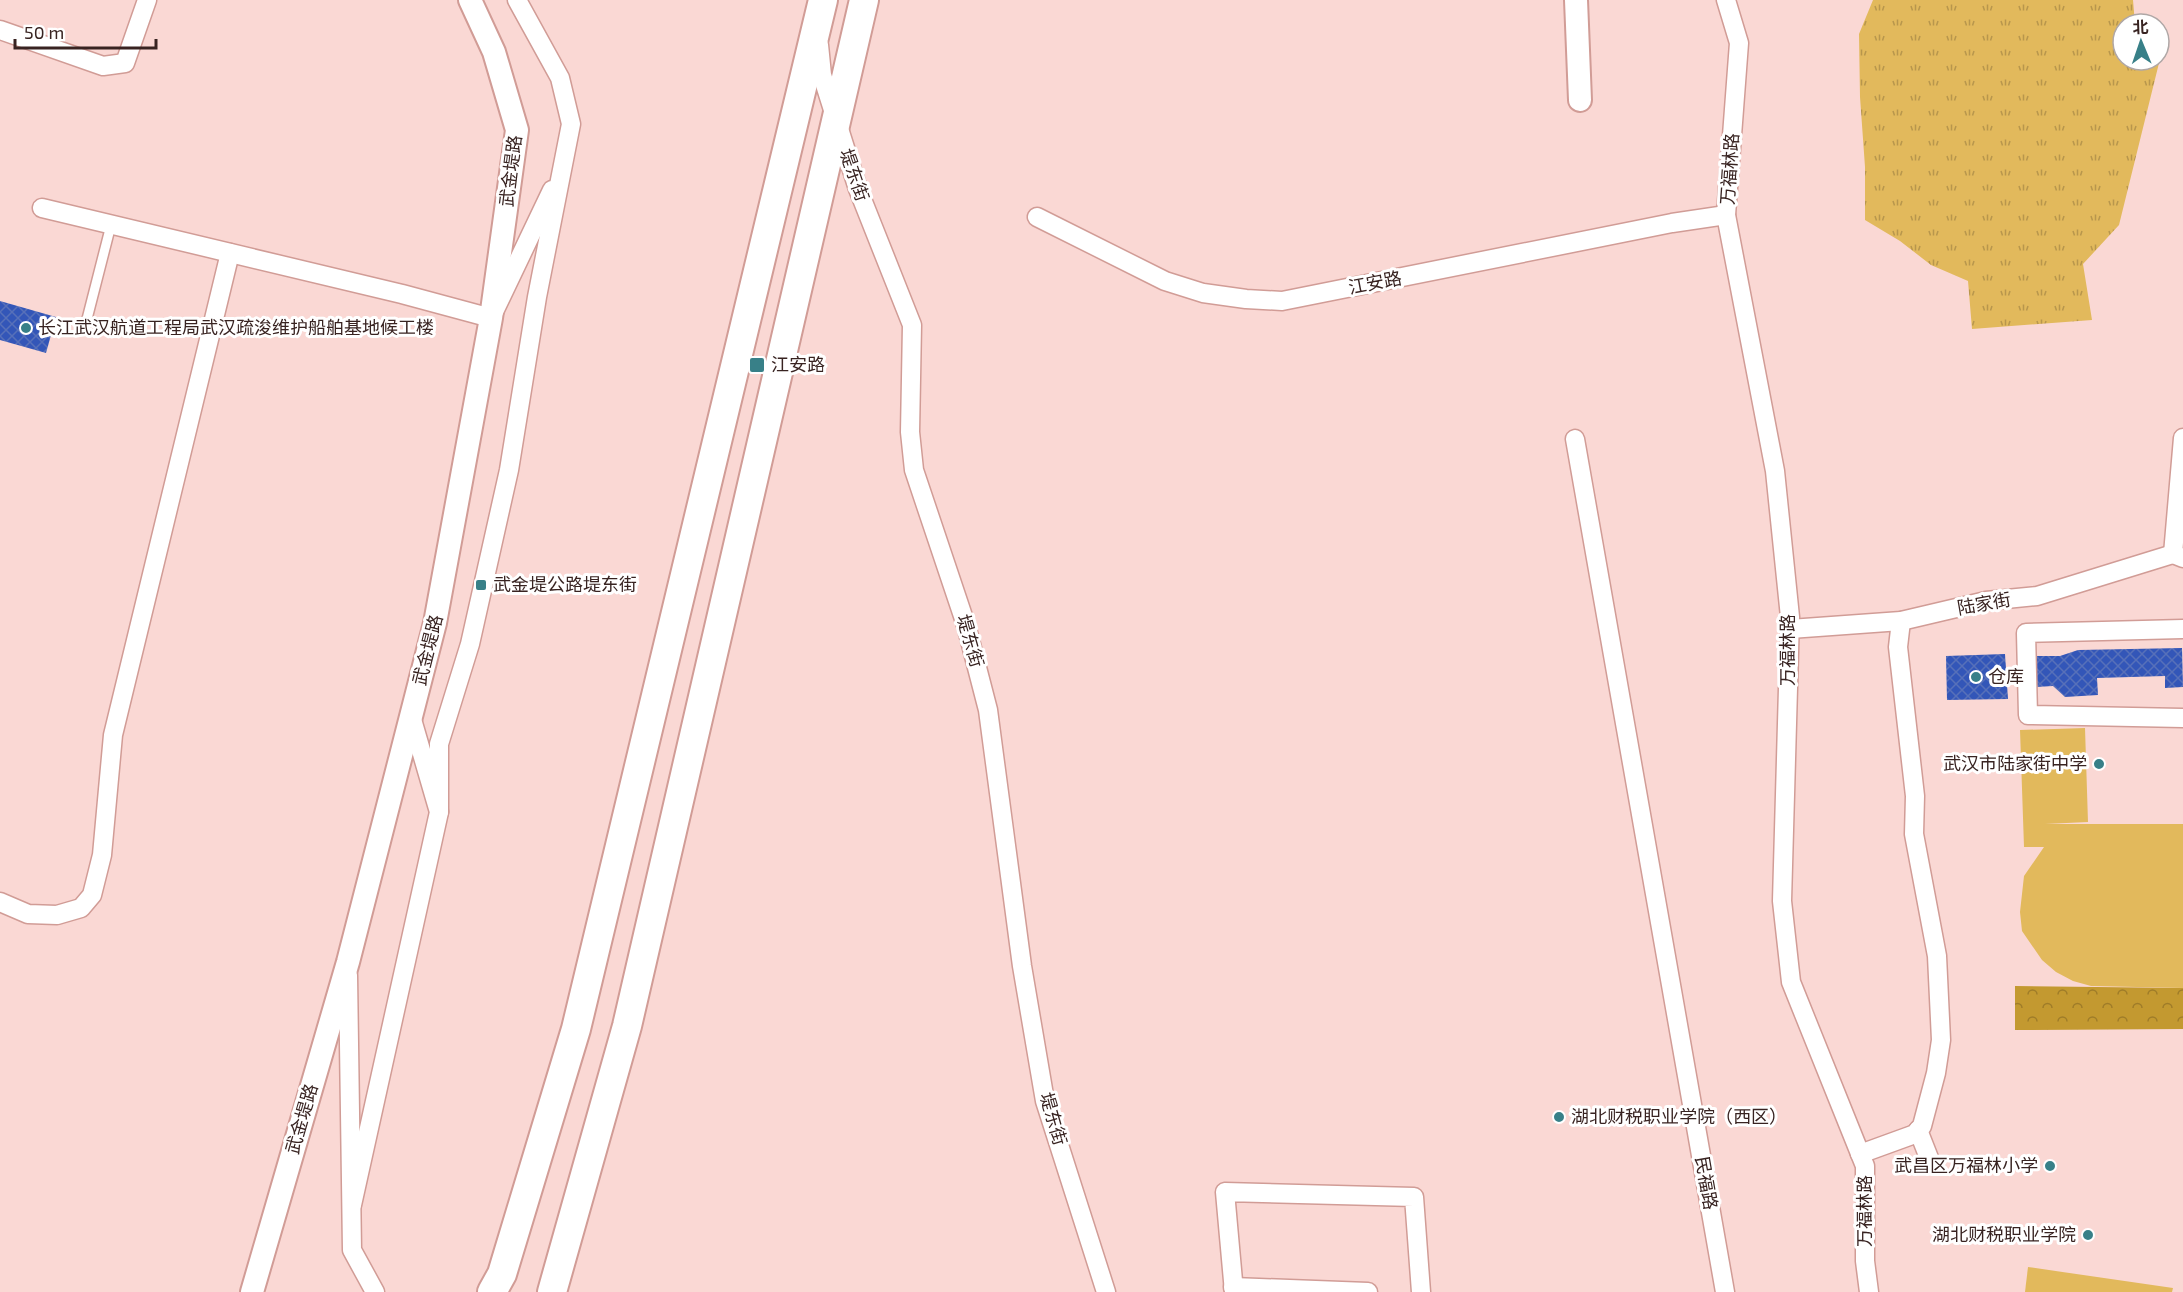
<svg xmlns="http://www.w3.org/2000/svg" width="2183" height="1292" viewBox="0 0 2183 1292" font-family="'Exo 2','Noto Sans SC',sans-serif">
<defs>
<pattern id="grass-tufts" width="24" height="20" patternUnits="userSpaceOnUse" patternTransform="scale(1.5)"><rect width="24" height="20" fill="#e2b95c"/><path d="M3 7l-1-3M5 7V3M7 7l1-3M15 17l-1-3M17 17v-4M19 17l1-3" fill="none" stroke="#b8964c"/></pattern>
<pattern id="forest-crowns" width="20" height="18" patternUnits="userSpaceOnUse" patternTransform="scale(1.5)"><rect width="20" height="18" fill="#c39930"/><path d="M2 6a3 3 0 1 1 6 0M12 15a3 3 0 1 1 6 0" fill="none" stroke="#9f7c28"/></pattern>
<pattern id="building-cross-hatch" width="8" height="8" patternUnits="userSpaceOnUse" patternTransform="scale(1.5)"><rect width="8" height="8" fill="#3356b8"/><path d="M0 0l8 8M0 8l8-8" fill="none" stroke="#5770b9"/></pattern>
</defs>
<rect width="100%" height="100%" fill="#fad8d4"/>
<path fill="url(#grass-tufts)" d="M1873 0H2133L2135 24H2123V60L2160 59 2119 225 2083 264 2092 320 1972 329 1968 281 1931 265 1900 241 1865 220V167L1860 97 1859 34Z"/>
<path fill="url(#forest-crowns)" d="M2015 986 2183 988V1029L2015 1030Z"/>
<g fill="#e2b95c">
<path d="M2085 728 2088 822 2045 824H2183V988L2091 986 2073 981 2056 972 2042 960 2022 931 2020 912 2024 876 2044 847H2024L2020 730Z"/>
<path d="M2028 1267 2173 1288 2172 1292H2025Z"/>
</g>
<g fill="url(#building-cross-hatch)">
<path d="M0 301 56 317 46 353 0 340Z"/>
<path d="M2182 648 2183 687 2165 688V676L2097 678 2098 695 2065 697 2053 686 2036 687V656H2060L2078 650Z"/>
<path d="M2005 654 2008 699 1947 700 1946 656Z"/>
</g>
<g fill="none" stroke-linecap="round" stroke-linejoin="round">
<g stroke="#d19c96" stroke-width="12">
<path id="service" d="M87 319 111 225"/>
</g>
<g stroke="#d19c96" stroke-width="21">
<g id="minor">
<path d="M1726 0 1739 43 1726 215 1775 471 1790 617 1782 901 1791 982 1865 1166V1261L1869 1292"/>
<path d="M0 30 103 66 125 63 147 0"/>
<path d="M819 45 822 75 858 189 912 325 910 432 914 470 966 625 988 710 1022 966 1045 1101 1106 1292"/>
<path d="M42 208 402 294 491 318 552 190"/>
<path d="M1037 217 1165 281 1203 293 1246 299 1282 301 1672 223 1726 215"/>
<path d="M2183 438 2173 554 2183 558"/>
<path d="M1575 439 1725 1292"/>
<path d="M1790 629 1901 621 1986 601 2037 596 2173 554"/>
<path d="M2183 629 2026 633 2028 715 2183 718"/>
<path d="M439 812V744L470 644 509 470 537 297 571 124 560 78 517 0"/>
<path d="M0 902 28 914 57 915 81 908 92 895 102 855 113 735 230 253"/>
<path d="M348 975 352 1250 375 1292"/>
<path d="M1918 1130 1931 1163"/>
<path d="M1860 1154 1915 1134 1922 1126 1936 1073 1941 1040 1937 956 1914 834 1915 796 1898 647 1901 621"/>
<path d="M352 1205 439 812 411 716"/>
<path d="M1233 1287 1368 1292"/>
<path d="M1234 1292 1225 1192 1414 1197 1421 1292"/>
</g>
</g>
<g stroke="#d19c96" stroke-width="26">
<g id="tertiary">
<path d="M1576 0 1580 100"/>
<path d="M252 1292 348 962 435 623 491 318 517 130 494 52 470 0"/>
</g>
</g>
<g stroke="#d19c96" stroke-width="32">
<g id="primary">
<path d="M492 1292 502 1274 576 1029 823 0"/>
<path d="M552 1292 627 1026 864 0"/>
</g>
</g>
<use href="#service" stroke="#fff" stroke-width="9"/>
<use href="#minor" stroke="#fff" stroke-width="18"/>
<use href="#tertiary" stroke="#fff" stroke-width="22"/>
<use href="#primary" stroke="#fff" stroke-width="28"/>
</g>
<g fill="#388088" stroke="#fff" stroke-width="2">
<circle cx="26" cy="328" r="6"/>
<rect x="749" y="357" width="16" height="16" rx="3"/>
<rect x="475" y="579" width="12" height="12" rx="3"/>
<circle cx="1976" cy="677" r="6"/>
<circle cx="2099" cy="764" r="6"/>
<circle cx="1559" cy="1117" r="6"/>
<circle cx="2050" cy="1166" r="6"/>
<circle cx="2088" cy="1235" r="6"/>
</g>
<g text-anchor="middle" stroke-width="6" stroke-linejoin="round" paint-order="stroke">
<g font-size="18" fill="#382321" stroke="#fff">
<text transform="translate(1730 169) rotate(-86)" y="6">万福林路</text>
<text transform="translate(511 171) rotate(-83)" y="6">武金堤路</text>
<text transform="translate(854 175) rotate(71)" y="6">堤东街</text>
<text transform="translate(1375 283) rotate(-11)" y="6">江安路</text>
<text transform="translate(1984 604) rotate(-10)" y="6">陆家街</text>
<text transform="translate(970 641) rotate(74)" y="6">堤东街</text>
<text transform="translate(428 650) rotate(-76)" y="6">武金堤路</text>
<text transform="translate(1788 650) rotate(-90)" y="6">万福林路</text>
<text transform="translate(302 1119) rotate(-74)" y="6">武金堤路</text>
<text transform="translate(1053 1119) rotate(74)" y="6">堤东街</text>
<text transform="translate(1706 1183) rotate(80)" y="6">民福路</text>
<text transform="translate(1865 1211) rotate(-90)" y="6">万福林路</text>
</g>
<g font-size="18" fill="#382321" stroke="#fff" text-anchor="start">
<text x="38" y="334">长江武汉航道工程局武汉疏浚维护船舶基地候工楼</text>
<text x="771" y="371">江安路</text>
<text x="493" y="591">武金堤公路堤东街</text>
<text x="1988" y="683">仓库</text>
<text x="2087" y="770" text-anchor="end">武汉市陆家街中学</text>
<text x="1571" y="1123">湖北财税职业学院（西区）</text>
<text x="2038" y="1172" text-anchor="end">武昌区万福林小学</text>
<text x="2076" y="1241" text-anchor="end">湖北财税职业学院</text>
</g>
</g>
<g transform="translate(2141 42) rotate(358)"><circle r="28" fill="#ffffff" stroke="#afa7a6" stroke-width="1.5"/>
<path d="M0-4.5L10 22L0 15L-10 22Z" fill="#388088"/>
<text y="-9" font-size="16" font-weight="bold" text-anchor="middle" fill="#382321">北</text>
</g>
<path d="M15 39v9h141v-9" fill="none" stroke="#382321" stroke-width="3"/>
<text x="24" y="39" font-size="18" fill="#382321" stroke="#ffffff" stroke-width="4.5" paint-order="stroke">50 m</text>
</svg>
